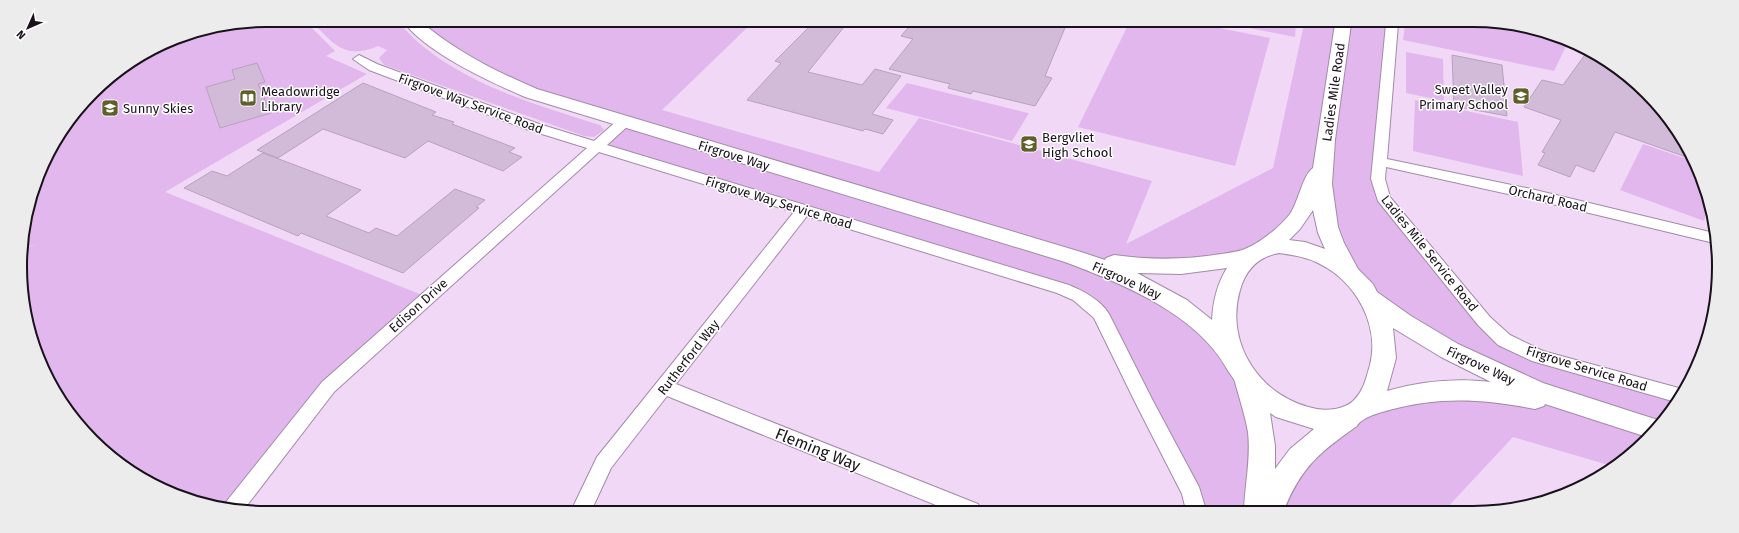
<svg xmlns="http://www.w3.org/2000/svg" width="1739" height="533" viewBox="0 0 1739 533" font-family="'Fira Sans',sans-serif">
<rect width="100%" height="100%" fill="#f0d8f6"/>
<g fill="#e2b7ed">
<path d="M266 20H304L335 51 326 56 367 74 165 192 427 297 313 403 233 508H218L130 472 62 404 28 330 23 249 38 244 23 248 22 235 46 157 104 81 158 47Z"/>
<path d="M310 20H396C404 28 412 37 420 44 472 87 537 105 600 125L604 130 594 137 584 136 384 65 379 58 387 50 378 46C344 61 332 42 310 20Z"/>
<path d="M411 21 753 22 662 110 879 172 919 118 1152 181 1126 244 1273 168 1304 24H1392L1380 189 1504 340 1681 396 1635 452 1612 466 1513 437 1444 511 1270 510 1275 497 1355 413 1524 385 1366 292 1312 188 1264 248 1136 266 1129 277 1232 355 1261 481 1258 510H1196L1101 314 1079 296 596 146 623 122 531 93 430 38Z"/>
<path d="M1129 23 1199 24 1270 38 1235 166 1078 127Z"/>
<path d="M1229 24H1296L1295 37Z"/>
<path d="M1405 24 1521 25 1567 44 1554 71 1403 40Z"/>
<path d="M1406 52 1443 59 1444 101 1406 93Z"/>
<path d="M907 83 1028 113H1029L1012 141 886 108Z"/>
<path d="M1415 100 1518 122 1523 176 1413 151Z"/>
<path d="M1643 144 1690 160 1709 206 1704 221 1620 190Z"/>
</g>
<g fill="#d2bbd8" stroke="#b8a1be">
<path d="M814 22H848L808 72 862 85 875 69 901 76 872 114 893 120 883 134 865 129 863 131 747 100 781 63 775 61Z"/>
<path d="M913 22 1052 23H1067L1045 76 1052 78 1035 106 973 91 971 94 948 88 950 84 889 69 913 39 901 36Z"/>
<path d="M1587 52 1610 62 1678 130 1689 158 1615 132 1594 172 1576 165 1570 177 1538 165 1545 153 1542 152 1561 120 1524 107 1542 80 1563 85Z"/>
<path d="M1452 55 1502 65 1507 116 1454 106Z"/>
<path d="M257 63 265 82 258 84 271 113 220 128 206 87 235 79 232 70Z"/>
<path d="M363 83 436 112 432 115 454 122 452 124 515 148 509 152 522 157 503 171 428 141 405 158 323 129 278 158 257 150Z"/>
<path d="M263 153 361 190 326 216 369 233 376 228 397 236 455 189 485 200 476 207 479 208 403 273 301 233 298 236 184 188 212 171 227 176Z"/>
</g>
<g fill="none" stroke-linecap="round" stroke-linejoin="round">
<g stroke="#a18ba7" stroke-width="2">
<g id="street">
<path d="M1386 24H1398L1387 159 1531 189 1714 233V243L1531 199 1386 167 1385 179 1390 197 1490 317 1510 335 1543 351 1686 390 1676 402 1532 361 1498 345 1478 325 1378 201 1371 179Z"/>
<path d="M359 55 377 64 539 124 594 141 619 119H629L631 122 629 125 607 145 1069 285C1083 291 1101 300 1109 314L1153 401 1199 487 1206 510H1186L1182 494 1136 404 1094 318 1073 300 1057 293 807 216 676 384 978 504 981 510H948L667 396 611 468 592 509H572L597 457 794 212 599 152 334 392 245 508H223L226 502 322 382 587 148 529 130 369 70 353 59Z"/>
</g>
</g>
<g stroke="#a18ba7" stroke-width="2">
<path id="secondary" d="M403 21H420C455 51 495 71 537 89L1081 252 1105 260 1106 258 1114 255C1150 260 1185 260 1221 254 1228 253 1237 252 1245 249 1261 242 1279 228 1290 214 1298 203 1303 174 1313 168L1335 24H1351L1335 140 1332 184 1338 227 1344 243 1358 269 1373 284 1377 292 1411 316 1458 344 1543 383 1661 421 1647 437 1545 404 1544 406 1535 409C1483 399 1441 396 1389 410 1379 413 1362 417 1357 426 1320 452 1301 467 1284 510H1244C1245 484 1251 458 1248 432 1245 415 1239 397 1235 382 1234 378 1229 373 1227 369 1197 314 1121 283 1065 262L525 97C490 82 425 52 403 21ZM1313 210 1318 233 1325 249 1305 242 1289 240 1300 229ZM1279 253C1293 255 1307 257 1320 264 1356 282 1380 325 1370 365 1366 378 1364 390 1354 400 1346 409 1328 411 1317 409 1262 399 1224 345 1240 290 1246 269 1258 257 1279 253ZM1227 268C1217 284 1213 301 1212 320L1187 300 1137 273 1181 274ZM1393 328 1441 357 1491 382C1455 378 1422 381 1387 391L1396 358ZM1270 413 1276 417 1314 429 1290 449 1275 469V446Z"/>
</g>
<use href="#street" fill="#fff" fill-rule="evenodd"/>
<use href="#secondary" fill="#fff" fill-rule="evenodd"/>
</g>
<defs>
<g id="school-square" transform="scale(0.9)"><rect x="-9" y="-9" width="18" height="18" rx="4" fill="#5f5f2c" stroke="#fff"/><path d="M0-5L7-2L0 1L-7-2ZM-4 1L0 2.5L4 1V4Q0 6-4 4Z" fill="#fff"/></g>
<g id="library-square" transform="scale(0.9)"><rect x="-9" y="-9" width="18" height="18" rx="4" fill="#5f5f2c" stroke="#fff"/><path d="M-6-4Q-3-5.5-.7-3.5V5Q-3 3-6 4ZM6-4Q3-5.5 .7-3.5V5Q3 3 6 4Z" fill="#fff"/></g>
</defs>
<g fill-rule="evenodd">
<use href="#school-square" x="1521" y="96"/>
<use href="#library-square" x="248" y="98"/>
<use href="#school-square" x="110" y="108"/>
<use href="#school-square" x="1029" y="144"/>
</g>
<g text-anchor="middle" stroke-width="3" stroke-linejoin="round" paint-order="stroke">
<g font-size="13" fill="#19111b" stroke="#fff" text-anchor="start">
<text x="1508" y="94" text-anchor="end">Sweet Valley<tspan x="1508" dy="15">Primary School</tspan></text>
<text x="261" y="96">Meadowridge<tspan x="261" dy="15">Library</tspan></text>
<text x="123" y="113">Sunny Skies</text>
<text x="1042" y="142">Bergvliet<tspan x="1042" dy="15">High School</tspan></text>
</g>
<g font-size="13" fill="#19111b" stroke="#fff">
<text transform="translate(1333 92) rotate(-82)" y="5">Ladies Mile Road</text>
<text transform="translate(471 103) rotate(20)" y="5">Firgrove Way Service Road</text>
<text transform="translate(734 155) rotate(17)" y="5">Firgrove Way</text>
<text transform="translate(1548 198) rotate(13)" y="5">Orchard Road</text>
<text transform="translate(779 202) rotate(17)" y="5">Firgrove Way Service Road</text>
<text transform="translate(1430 253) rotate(51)" y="5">Ladies Mile Service Road</text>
<text transform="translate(1127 280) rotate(24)" y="5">Firgrove Way</text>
<text transform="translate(418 305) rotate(-42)" y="5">Edison Drive</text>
<text transform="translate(688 357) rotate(-52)" y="5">Rutherford Way</text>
<text transform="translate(1481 365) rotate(25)" y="5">Firgrove Way</text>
<text transform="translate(1587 368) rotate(17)" y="5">Firgrove Service Road</text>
</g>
<g font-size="16" fill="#19111b" stroke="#fff">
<text transform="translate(818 449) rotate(22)" y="6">Fleming Way</text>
</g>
</g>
<path d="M0 0H1739V533H0ZM266 27H1473A239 239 0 0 1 1712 266V267A239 239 0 0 1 1473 506H266A239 239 0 0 1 27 267V266A239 239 0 0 1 266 27Z" fill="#edeced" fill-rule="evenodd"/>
<path fill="none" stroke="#19111b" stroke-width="2" d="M266 27H1473A239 239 0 0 1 1712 266V267A239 239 0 0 1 1473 506H266A239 239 0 0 1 27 267V266A239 239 0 0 1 266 27Z"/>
<g transform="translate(28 28) rotate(225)" stroke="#ffffff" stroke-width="3" paint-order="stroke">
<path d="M0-3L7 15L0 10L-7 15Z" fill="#19111b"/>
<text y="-6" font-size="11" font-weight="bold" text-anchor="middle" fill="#19111b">N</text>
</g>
</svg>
